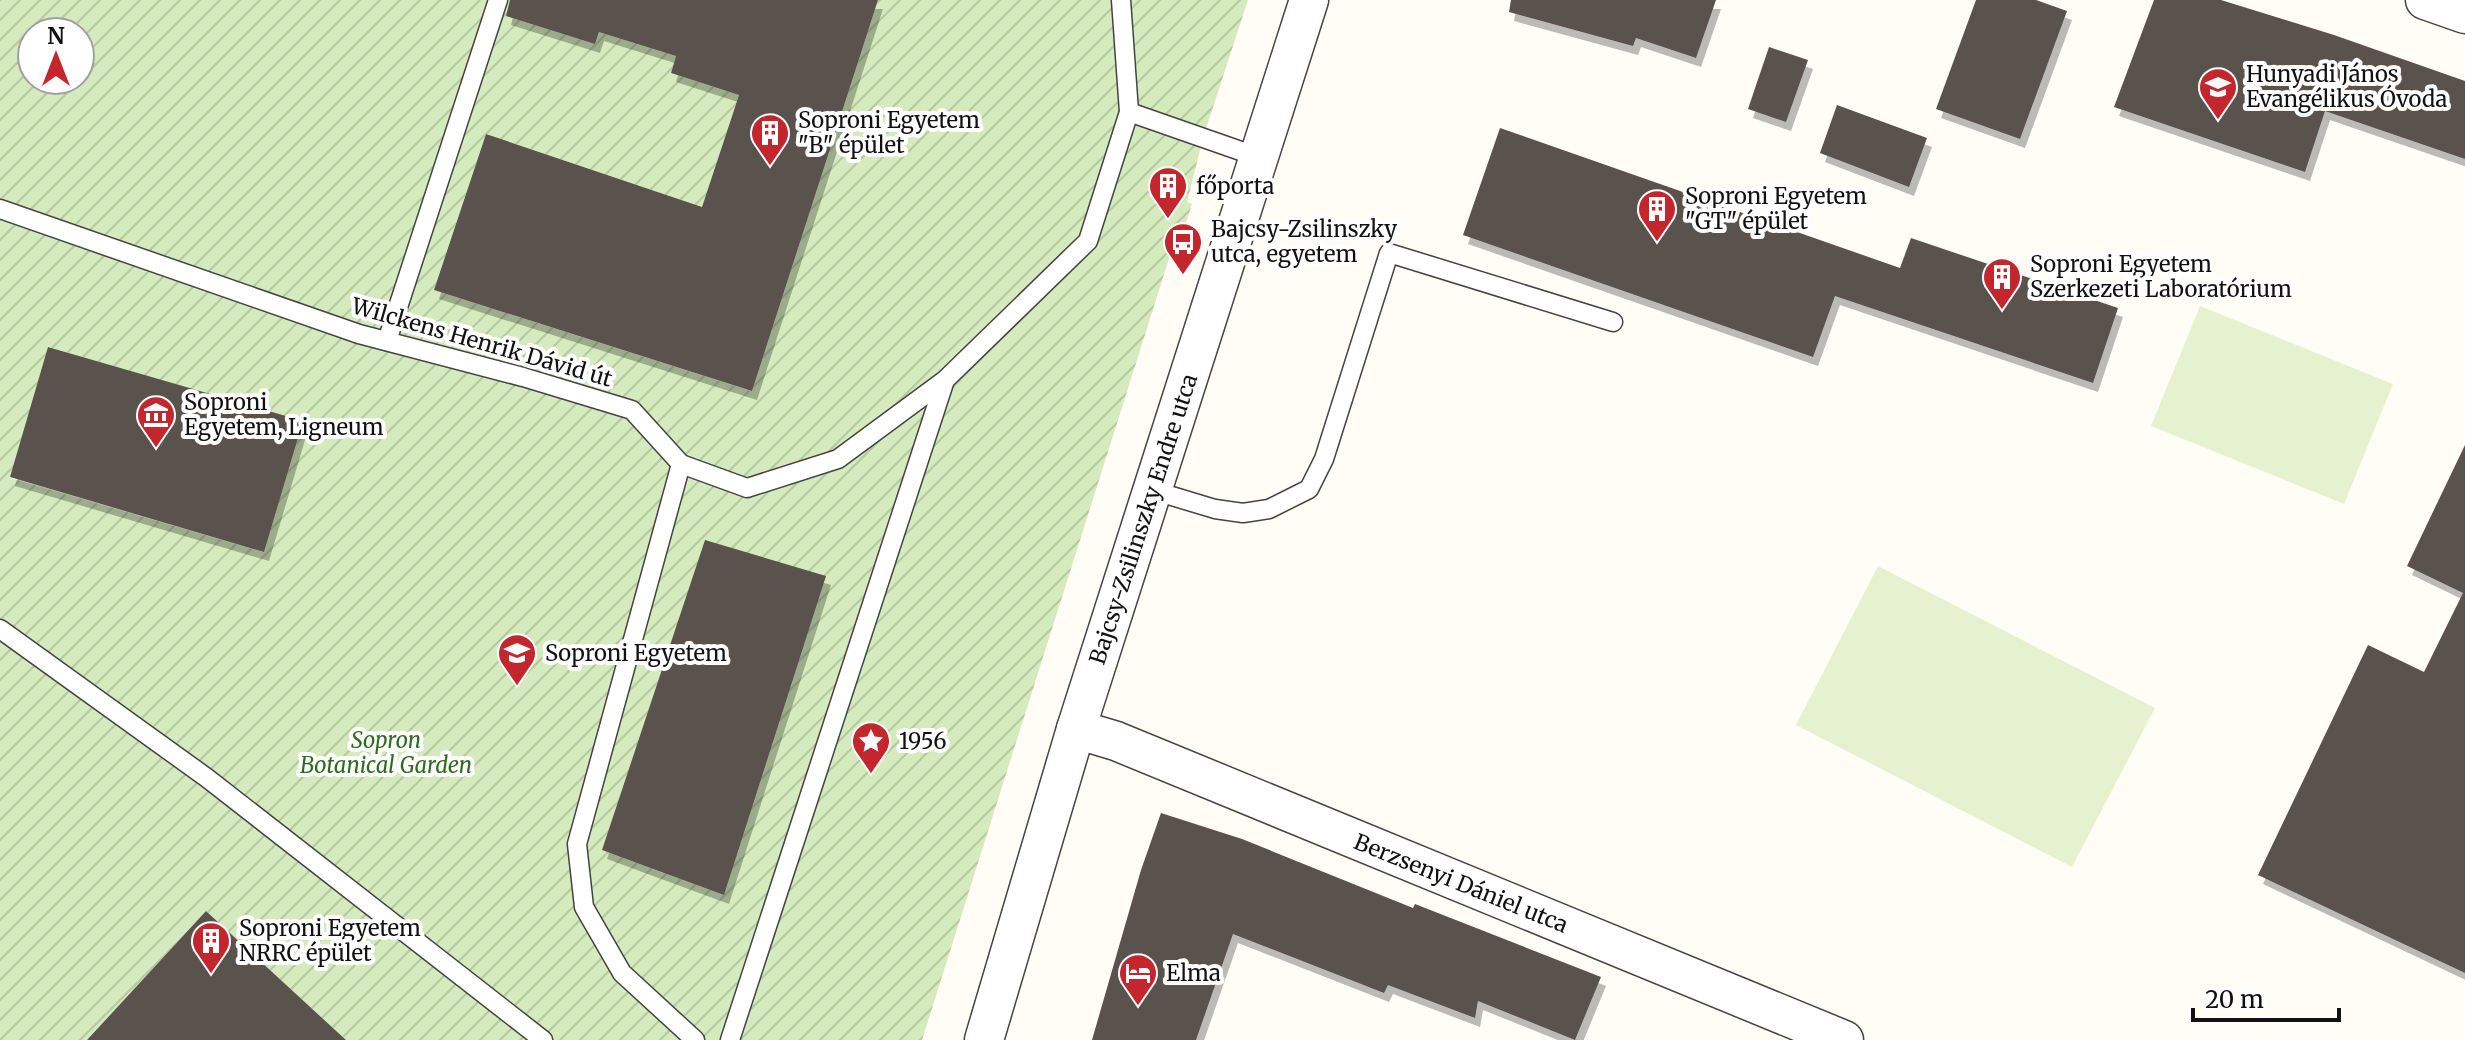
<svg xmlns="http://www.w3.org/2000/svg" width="2465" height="1040" viewBox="0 0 2465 1040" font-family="Merriweather,serif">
<defs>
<pattern id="garden-furrows" width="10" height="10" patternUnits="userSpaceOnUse" patternTransform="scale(2)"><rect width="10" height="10" fill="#d5ebbd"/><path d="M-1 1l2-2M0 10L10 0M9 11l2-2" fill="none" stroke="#b6c8a1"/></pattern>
<filter id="shadow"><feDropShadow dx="5" dy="9" stdDeviation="0" flood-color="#0004"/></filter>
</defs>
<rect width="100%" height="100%" fill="#fffdf5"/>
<path fill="url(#garden-furrows)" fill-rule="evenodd" d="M0 0H518L595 44 599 32 692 0 671 73 739 95 682 268 681 200 486 134 434 290 751 391 878 0H1248L1203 138 1187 202 1192 204 1178 247 1173 246 922 1040H346L206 911 87 1040H0ZM32 32H80V80H32ZM49 347 302 422 263 552 10 478Z"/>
<g fill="#e6f2cf">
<path d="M2200 306 2393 384 2344 504 2151 426Z"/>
<path d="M1878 566 2155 708 2072 867 1796 725Z"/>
</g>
<g fill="#5a524d" filter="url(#shadow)">
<path d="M510 0H878L752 391 434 290 486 134 702 207 739 95 671 73 676 56 599 32 595 44 506 16Z"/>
<path d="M1511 0H1716L1696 58 1636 38 1633 46 1509 12Z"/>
<path d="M1976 0H2036L2067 11 2020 139 1936 109Z"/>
<path d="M2154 0H2221L2334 35 2465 81V159L2325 111 2305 172 2114 107Z"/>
<path d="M1769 47 1808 60 1786 122 1748 109Z"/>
<path d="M1837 105 1927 138 1909 187 1820 153Z"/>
<path d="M1500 128 1900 268 1911 238 2118 308 2093 383 1835 296 1813 357 1463 235Z"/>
<path d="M48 347 303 421 264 552 10 477Z"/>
<path d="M2465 445V973L2258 875 2368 645 2424 672 2463 593 2407 566Z"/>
<path d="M705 540 826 576 724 895 602 850Z"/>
<path d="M1161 813 1242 839 1413 908 1415 904 1601 977 1575 1040 1478 1001 1475 1018 1388 985 1384 993 1233 934 1196 1040H1092L1141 870Z"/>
<path d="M206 911 346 1040H87Z"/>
</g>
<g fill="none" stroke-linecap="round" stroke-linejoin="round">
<g stroke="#444" stroke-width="21">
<g id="service">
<path d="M1129 112 1258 157"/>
<path d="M0 209 359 334 523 377 632 410 681 464 747 488 838 459 945 380 1088 241 1129 112 1121 0"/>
<path d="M387 341 498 0"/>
<path d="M681 464 577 844 584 907 622 973 695 1040"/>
<path d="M1152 490 1215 509 1243 513 1269 509 1309 489 1324 459 1389 253 1613 322"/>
<path d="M0 629 207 778 543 1040"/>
<path d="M730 1040 945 380"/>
</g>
</g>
<g stroke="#444" stroke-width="41">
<g id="minor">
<path d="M2425 0 2465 14"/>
<path d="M1076 729 1116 741 1844 1040"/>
<path d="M984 1040 1076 729 1309 0"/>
</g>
</g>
<use href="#service" stroke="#fff" stroke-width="18"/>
<use href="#minor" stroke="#fff" stroke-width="38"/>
</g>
<defs>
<g id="school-pin" transform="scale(2)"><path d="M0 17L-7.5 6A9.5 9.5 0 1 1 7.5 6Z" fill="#c4262e" stroke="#fff"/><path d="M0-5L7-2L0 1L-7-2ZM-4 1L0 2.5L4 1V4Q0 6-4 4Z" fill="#fff"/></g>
<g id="building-pin" transform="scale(2)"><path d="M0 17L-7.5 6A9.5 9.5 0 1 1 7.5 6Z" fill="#c4262e" stroke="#fff"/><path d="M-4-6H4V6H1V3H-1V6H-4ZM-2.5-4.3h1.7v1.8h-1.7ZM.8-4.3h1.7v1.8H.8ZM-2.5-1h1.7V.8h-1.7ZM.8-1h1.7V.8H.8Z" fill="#fff"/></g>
<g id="bus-pin" transform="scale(2)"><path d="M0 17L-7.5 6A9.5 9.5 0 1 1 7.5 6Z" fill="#c4262e" stroke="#fff"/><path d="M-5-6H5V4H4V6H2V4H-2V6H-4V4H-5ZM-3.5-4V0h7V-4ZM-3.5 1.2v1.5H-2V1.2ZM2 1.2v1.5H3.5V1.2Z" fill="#fff"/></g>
<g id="museum-pin" transform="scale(2)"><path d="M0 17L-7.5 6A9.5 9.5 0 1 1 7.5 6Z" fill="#c4262e" stroke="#fff"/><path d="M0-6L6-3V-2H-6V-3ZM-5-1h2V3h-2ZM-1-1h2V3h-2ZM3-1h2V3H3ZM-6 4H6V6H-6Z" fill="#fff"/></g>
<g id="university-pin" transform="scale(2)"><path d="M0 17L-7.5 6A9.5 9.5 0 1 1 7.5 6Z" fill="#c4262e" stroke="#fff"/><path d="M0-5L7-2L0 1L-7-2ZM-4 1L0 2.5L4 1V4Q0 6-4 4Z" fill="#fff"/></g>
<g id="sight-pin" transform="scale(2)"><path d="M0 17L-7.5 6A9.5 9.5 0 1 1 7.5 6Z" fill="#c4262e" stroke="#fff"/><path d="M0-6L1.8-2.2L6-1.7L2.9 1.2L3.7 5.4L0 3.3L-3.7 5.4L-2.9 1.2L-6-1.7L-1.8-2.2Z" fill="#fff"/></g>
<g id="hotel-pin" transform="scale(2)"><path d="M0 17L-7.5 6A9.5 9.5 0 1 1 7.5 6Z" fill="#c4262e" stroke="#fff"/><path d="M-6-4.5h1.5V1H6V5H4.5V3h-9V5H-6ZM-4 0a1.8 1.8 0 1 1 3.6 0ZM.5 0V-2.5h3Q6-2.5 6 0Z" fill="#fff"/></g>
</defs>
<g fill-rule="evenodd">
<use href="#school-pin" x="2218" y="87"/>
<use href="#building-pin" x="770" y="133"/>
<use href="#building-pin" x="1168" y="186"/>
<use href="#building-pin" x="1657" y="209"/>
<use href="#bus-pin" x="1183" y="242"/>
<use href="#building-pin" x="2002" y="277"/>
<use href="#museum-pin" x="156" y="415"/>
<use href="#university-pin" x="517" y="653"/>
<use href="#sight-pin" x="871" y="741"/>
<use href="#building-pin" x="211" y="941"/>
<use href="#hotel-pin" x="1138" y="973"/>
</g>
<g text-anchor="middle" stroke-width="8" stroke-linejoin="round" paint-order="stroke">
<g font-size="22" fill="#111" stroke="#fff" text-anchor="start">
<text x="2246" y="82">Hunyadi János<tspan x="2246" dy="25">Evangélikus Óvoda</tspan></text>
<text x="798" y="128">Soproni Egyetem<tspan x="798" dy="25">"B" épület</tspan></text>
<text x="1196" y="194">főporta</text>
<text x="1685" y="204">Soproni Egyetem<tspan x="1685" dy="25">"GT" épület</tspan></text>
<text x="1211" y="237">Bajcsy-Zsilinszky<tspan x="1211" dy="25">utca, egyetem</tspan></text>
<text x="2030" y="272">Soproni Egyetem<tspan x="2030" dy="25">Szerkezeti Laboratórium</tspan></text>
<text x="184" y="410">Soproni<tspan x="184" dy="25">Egyetem, Ligneum</tspan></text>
<text x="545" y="661">Soproni Egyetem</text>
<text x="899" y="749">1956</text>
<text x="239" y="936">Soproni Egyetem<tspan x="239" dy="25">NRRC épület</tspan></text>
<text x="1166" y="981">Elma</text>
</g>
<g font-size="22" fill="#111" stroke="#fff">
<text transform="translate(482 342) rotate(16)" y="8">Wilckens Henrik Dávid út</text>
<text transform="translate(1143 519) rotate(-72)" y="8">Bajcsy-Zsilinszky Endre utca</text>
<text transform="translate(1461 883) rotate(22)" y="8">Berzsenyi Dániel utca</text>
</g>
<g font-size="22" font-style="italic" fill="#2f6b1f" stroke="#fff">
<text x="386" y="748">Sopron<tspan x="386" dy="25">Botanical Garden</tspan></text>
</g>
</g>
<g transform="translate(56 56)"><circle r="38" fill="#ffffff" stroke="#a0a0a0" stroke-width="2"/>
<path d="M0-6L14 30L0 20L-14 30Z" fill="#c4262e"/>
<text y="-12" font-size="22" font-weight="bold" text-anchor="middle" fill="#111111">N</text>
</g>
<path d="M2193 1008v12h146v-12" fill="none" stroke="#111111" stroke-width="4"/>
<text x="2205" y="1008" font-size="24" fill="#111111" stroke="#ffffff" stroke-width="6" paint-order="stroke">20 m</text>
</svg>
